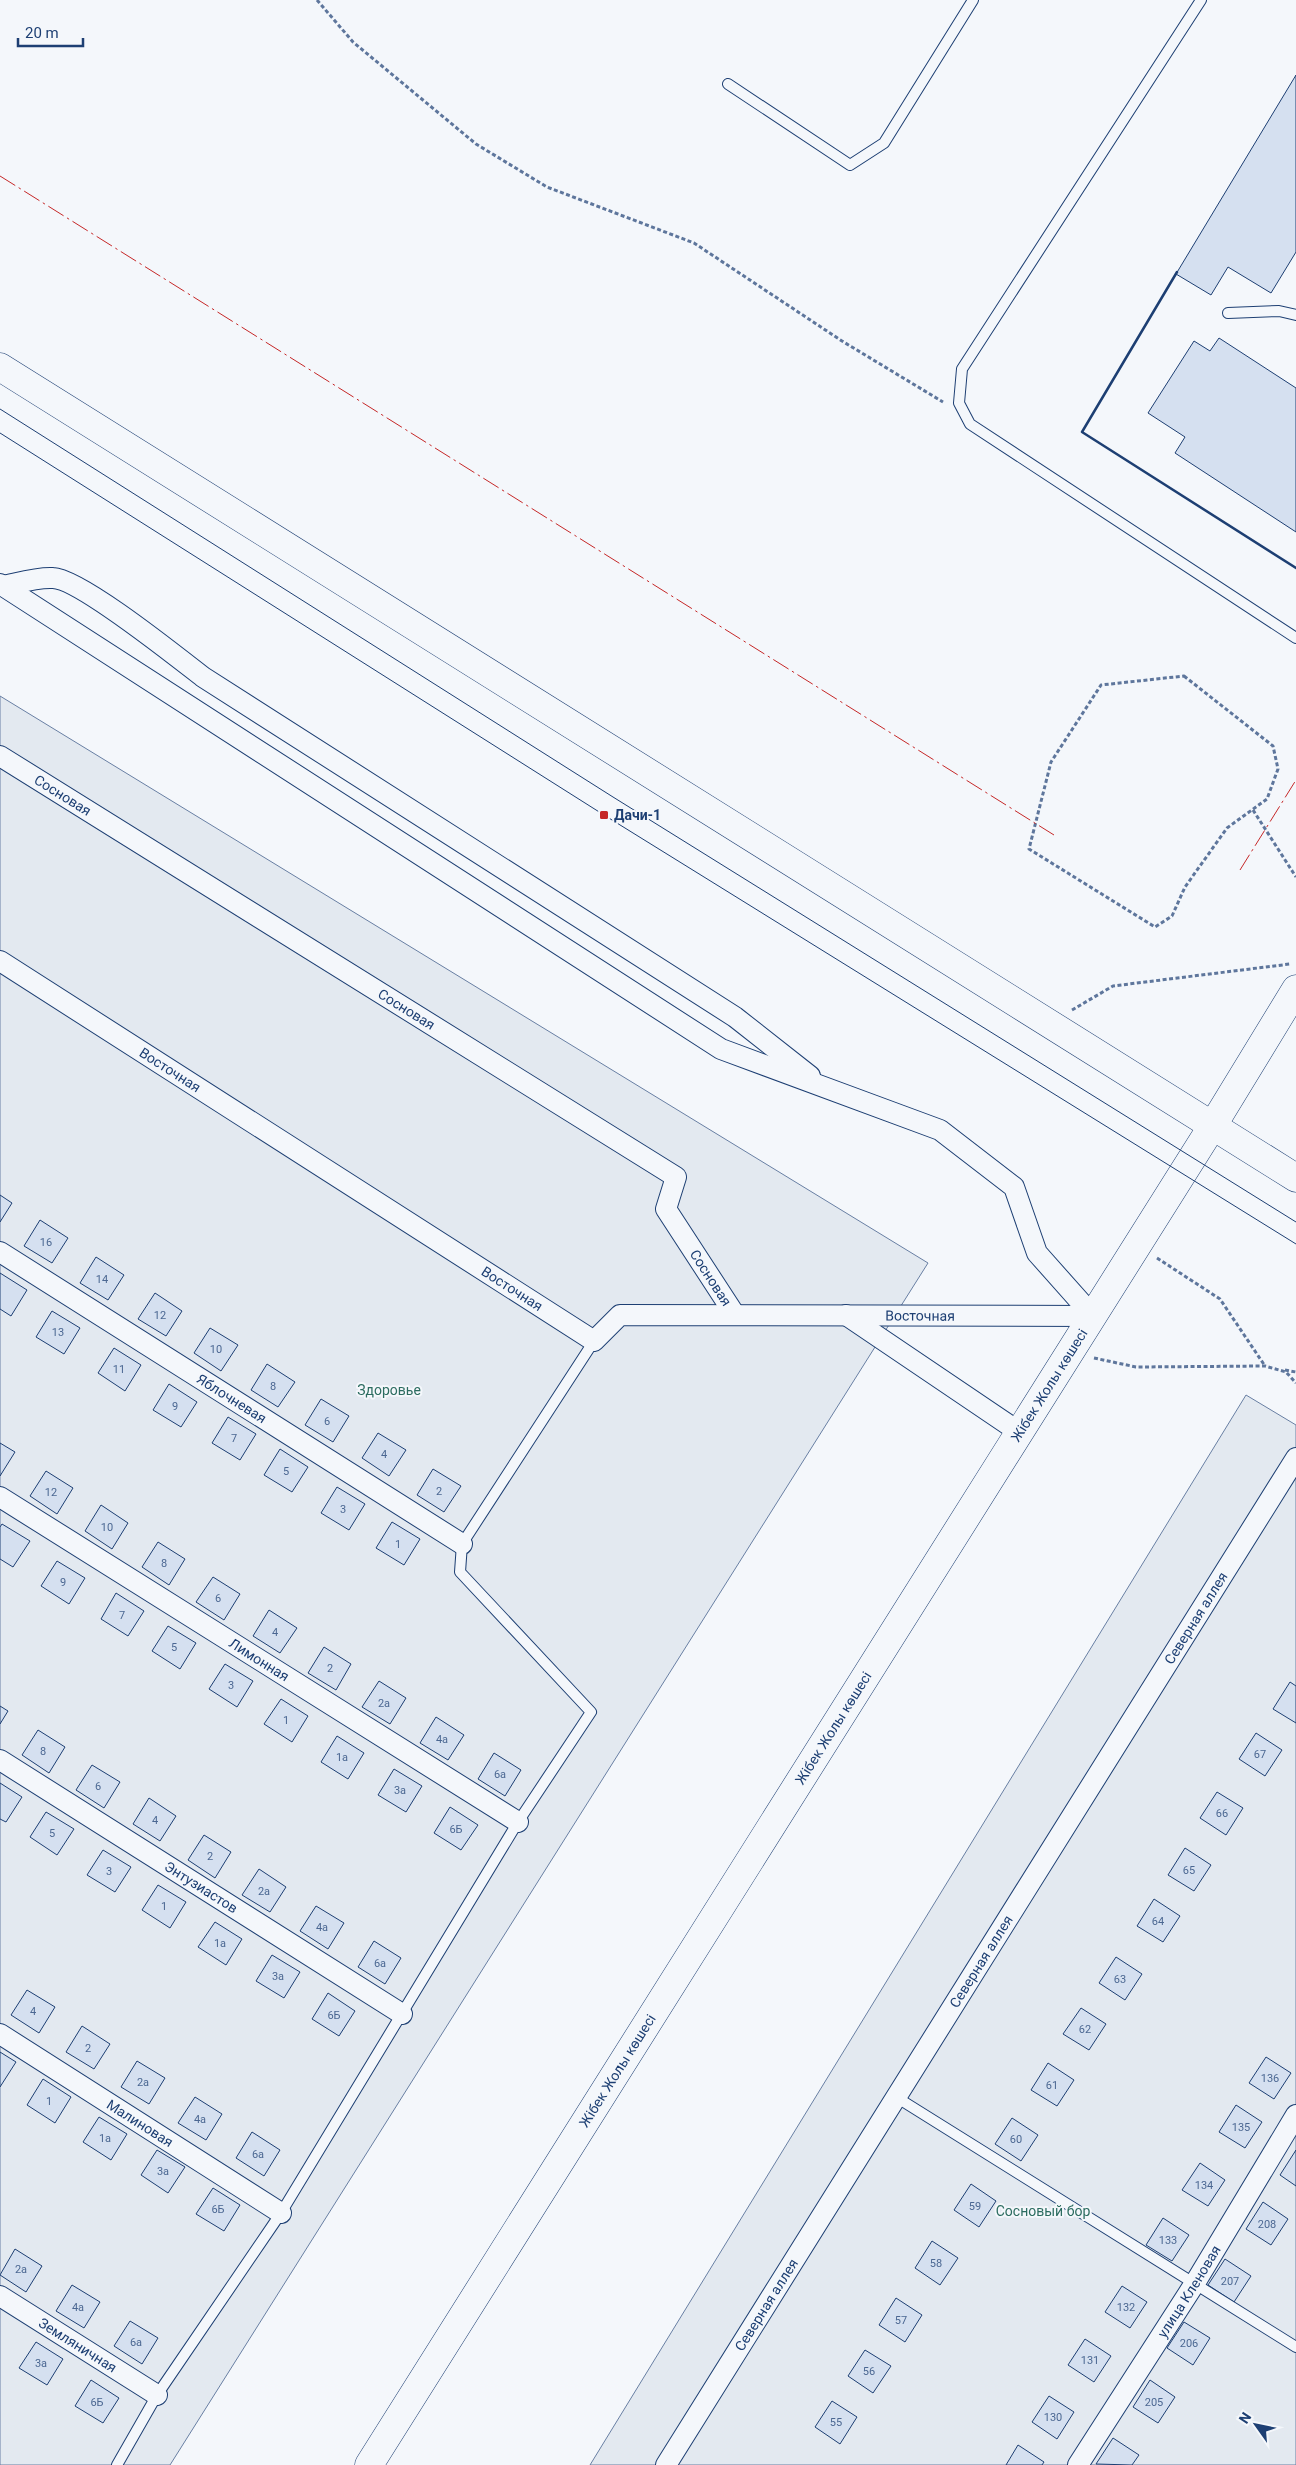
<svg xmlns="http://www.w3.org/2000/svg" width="1296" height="2465" viewBox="0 0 1296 2465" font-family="Roboto,sans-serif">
<rect width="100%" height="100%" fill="#f4f7fb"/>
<g fill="#e3e9f0" stroke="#687fa3">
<path d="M0 696 928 1263 170 2465H0Z"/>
<path d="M1246 1395 1296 1425V2465H590Z"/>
</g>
<g fill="#d5e0f0" stroke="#1d3f73">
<path d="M1296 75V252L1271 293 1228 267 1211 295 1176 274Z"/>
<path d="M1219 338 1296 388V532L1175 453 1185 437 1148 413 1194 341 1210 351Z"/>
<path d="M0 1195 12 1203 0 1222Z"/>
<path d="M40 1220 68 1238 52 1263 24 1246Z"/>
<path d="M96 1257 124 1275 108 1300 80 1283Z"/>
<path d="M0 1273 27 1290 11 1316 0 1309Z"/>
<path d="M155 1293 182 1311 166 1336 138 1319Z"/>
<path d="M52 1311 80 1328 64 1354 36 1337Z"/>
<path d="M210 1328 238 1345 221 1371 194 1353Z"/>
<path d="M114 1348 141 1365 125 1391 98 1373Z"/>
<path d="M267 1364 295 1382 278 1407 251 1390Z"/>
<path d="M169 1384 197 1402 181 1427 153 1410Z"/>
<path d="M321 1399 349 1416 333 1442 305 1425Z"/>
<path d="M228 1417 256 1434 240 1460 212 1443Z"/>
<path d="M378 1433 406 1450 389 1476 362 1458Z"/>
<path d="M0 1443 15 1452 0 1476Z"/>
<path d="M280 1449 308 1467 292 1492 264 1475Z"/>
<path d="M433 1469 461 1486 444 1512 417 1495Z"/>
<path d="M46 1471 73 1488 57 1514 30 1496Z"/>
<path d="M337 1487 365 1504 349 1530 321 1513Z"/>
<path d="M101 1505 128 1523 112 1549 85 1531Z"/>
<path d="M392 1522 420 1539 404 1565 376 1548Z"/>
<path d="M2 1524 30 1541 13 1567 0 1559V1527Z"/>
<path d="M158 1542 185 1559 169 1585 142 1567Z"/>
<path d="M57 1561 85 1578 69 1604 41 1586Z"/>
<path d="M213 1577 240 1594 224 1620 196 1602Z"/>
<path d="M116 1593 144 1611 128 1636 101 1619Z"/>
<path d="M269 1610 297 1628 280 1653 253 1636Z"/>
<path d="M168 1626 196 1643 180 1669 152 1651Z"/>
<path d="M324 1647 351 1664 336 1690 308 1673Z"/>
<path d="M225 1664 253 1681 237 1707 209 1689Z"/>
<path d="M379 1681 406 1698 390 1724 362 1707Z"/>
<path d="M1290 1682 1296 1686V1723L1273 1709Z"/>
<path d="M281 1699 308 1716 292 1742 264 1724Z"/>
<path d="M0 1706 8 1711 0 1724Z"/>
<path d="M436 1717 464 1735 448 1760 420 1743Z"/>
<path d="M38 1730 65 1747 49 1773 22 1755Z"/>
<path d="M1256 1733 1282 1750 1265 1776 1239 1759Z"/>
<path d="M337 1736 364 1753 348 1779 321 1762Z"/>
<path d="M494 1753 521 1770 505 1796 478 1779Z"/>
<path d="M92 1765 120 1782 104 1808 76 1790Z"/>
<path d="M394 1769 422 1786 406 1812 378 1795Z"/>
<path d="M0 1783 22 1797 6 1822 0 1819Z"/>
<path d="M1217 1792 1243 1808 1226 1835 1200 1818Z"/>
<path d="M149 1798 176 1816 160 1841 133 1824Z"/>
<path d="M450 1807 478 1825 461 1850 434 1833Z"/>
<path d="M46 1812 74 1829 57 1855 30 1837Z"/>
<path d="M204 1835 231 1852 215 1878 188 1860Z"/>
<path d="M1185 1848 1211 1865 1194 1891 1168 1875Z"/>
<path d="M103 1850 131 1867 115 1892 87 1875Z"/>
<path d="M259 1869 286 1887 270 1912 242 1895Z"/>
<path d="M158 1885 186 1902 170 1928 142 1910Z"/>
<path d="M1154 1899 1180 1916 1163 1942 1137 1926Z"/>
<path d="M316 1906 344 1923 328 1949 300 1931Z"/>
<path d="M215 1922 242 1939 226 1965 198 1947Z"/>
<path d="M374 1941 401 1958 385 1984 358 1967Z"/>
<path d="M272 1955 300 1972 284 1998 256 1981Z"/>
<path d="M1116 1957 1142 1974 1125 2000 1099 1983Z"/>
<path d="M27 1990 55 2007 39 2033 11 2015Z"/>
<path d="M328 1993 355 2011 339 2036 312 2019Z"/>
<path d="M1081 2008 1106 2024 1089 2050 1063 2034Z"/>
<path d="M82 2026 110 2044 94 2069 66 2052Z"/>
<path d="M0 2052 16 2062 0 2087Z"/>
<path d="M1266 2057 1291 2073 1274 2099 1249 2083Z"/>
<path d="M137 2061 165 2078 149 2104 121 2087Z"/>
<path d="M1048 2063 1074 2080 1057 2106 1031 2090Z"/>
<path d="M43 2079 71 2097 55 2123 27 2105Z"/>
<path d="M195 2097 222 2114 206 2140 178 2123Z"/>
<path d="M1236 2105 1262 2122 1245 2148 1219 2132Z"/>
<path d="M99 2117 127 2134 111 2160 83 2142Z"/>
<path d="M1012 2118 1038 2135 1021 2161 995 2144Z"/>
<path d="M252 2132 280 2150 264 2176 236 2158Z"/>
<path d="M157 2150 185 2167 168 2193 141 2175Z"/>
<path d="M1296 2150V2186L1280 2175Z"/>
<path d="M1200 2163 1225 2180 1208 2206 1182 2190Z"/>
<path d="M971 2184 996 2201 979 2227 954 2210Z"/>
<path d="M213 2188 240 2205 224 2231 196 2214Z"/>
<path d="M1263 2202 1288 2219 1271 2245 1246 2229Z"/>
<path d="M1163 2218 1189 2235 1172 2261 1146 2245Z"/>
<path d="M932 2241 958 2258 940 2285 915 2268Z"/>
<path d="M15 2249 42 2266 26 2292 0 2275Z"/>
<path d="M1225 2259 1251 2276 1234 2302 1208 2285Z"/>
<path d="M72 2285 100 2302 84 2328 56 2311Z"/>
<path d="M1122 2286 1147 2302 1130 2328 1105 2312Z"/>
<path d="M896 2298 922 2315 905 2342 879 2325Z"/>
<path d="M130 2321 158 2338 142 2364 114 2346Z"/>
<path d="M1184 2322 1210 2338 1193 2365 1167 2348Z"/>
<path d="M1085 2339 1111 2356 1094 2382 1068 2365Z"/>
<path d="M36 2342 63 2359 47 2385 19 2368Z"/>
<path d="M865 2350 891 2366 873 2393 848 2376Z"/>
<path d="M91 2380 119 2398 103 2423 75 2406Z"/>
<path d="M1150 2380 1175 2397 1158 2423 1133 2407Z"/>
<path d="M1049 2396 1074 2412 1057 2439 1032 2422Z"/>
<path d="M832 2401 857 2417 840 2444 815 2427Z"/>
<path d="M1113 2438 1139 2455 1132 2465 1096 2464Z"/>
<path d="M1018 2445 1044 2462 1042 2465H1006Z"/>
</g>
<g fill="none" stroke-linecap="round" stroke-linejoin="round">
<g stroke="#1d3f73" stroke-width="12">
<g id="lane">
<path d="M1201 0 962 369 959 403 970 424 1296 638"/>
<path d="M728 84 850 165 884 143 973 0"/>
<path d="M1228 313 1279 311 1296 315"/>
<path d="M896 2097 1296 2347"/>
<path d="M117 2465 157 2395 281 2213 518 1822 591 1712 460 1572 462 1544 594 1341"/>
</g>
</g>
<g stroke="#1d3f73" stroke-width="22">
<g id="street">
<path d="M0 584 721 1049 940 1130 1014 1187 1037 1253 1093 1316"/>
<path d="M3 586C18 583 37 577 53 578 80 579 177 657 203 677L735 1017 810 1076"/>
<path id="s1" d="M0 756 676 1177 666 1209 735 1315"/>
<path id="s2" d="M0 961 594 1341 620 1315 1093 1316"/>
<path id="s3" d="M0 1252 462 1544"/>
<path d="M846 1315 1019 1432"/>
<path id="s4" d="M0 1497 518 1822"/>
<path id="s5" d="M0 1760 402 2014"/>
<path id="s6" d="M0 2034 281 2213"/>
<path id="s7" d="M0 2296 157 2395"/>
<path id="s8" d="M666 2465 1296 1458"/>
<path id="s9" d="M1078 2465 1195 2283 1296 2115"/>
</g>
</g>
<g stroke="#1d3f73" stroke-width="29">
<path id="secondary" d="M0 367 1296 1178"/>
</g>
<g stroke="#1d3f73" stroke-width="29">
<g id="highway">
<path id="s10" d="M369 2465 1213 1125 1296 989"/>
</g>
</g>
<g stroke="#5e769c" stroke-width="3" stroke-dasharray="4 2.5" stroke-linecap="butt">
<path d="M317 0 353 42 476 144 547 187 694 243 842 341 943 402"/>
<path d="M1184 676 1273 746 1278 769 1267 799 1227 828 1185 887 1172 916 1155 927 1029 849 1051 762 1101 685Z"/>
<path d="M1253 810 1296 877"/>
<path d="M1072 1010 1113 986 1290 964"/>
<path d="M1157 1258 1220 1299 1265 1366"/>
<path d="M1094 1358 1136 1367 1265 1366 1286 1372 1296 1383"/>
<path d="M1285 1370 1296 1372"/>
</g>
<use href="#lane" stroke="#f4f7fb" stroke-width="10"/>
<use href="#street" stroke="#f4f7fb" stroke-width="20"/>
<use href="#secondary" stroke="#f4f7fb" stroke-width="28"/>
<use href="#highway" stroke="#f4f7fb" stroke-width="28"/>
<g stroke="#1d3f73" stroke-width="1">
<path d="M0 409 613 797 1296 1222"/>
<path d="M0 433 604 815 1296 1244"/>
</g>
<path stroke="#1d3f73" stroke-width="2.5" d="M1177 272 1082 432 1296 568"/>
<g stroke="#c62828" stroke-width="1" stroke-dasharray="18 4 2.5 4" stroke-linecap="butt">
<path d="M0 176 1054 835"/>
<path d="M1240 870 1296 780"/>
</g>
</g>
<rect fill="#c62828" stroke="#f4f7fb" stroke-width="2" x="599" y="810" width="10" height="10" rx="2.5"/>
<g text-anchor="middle" stroke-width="4" stroke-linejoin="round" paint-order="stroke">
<g font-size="11" fill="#4b6792">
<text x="46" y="1246">16</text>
<text x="102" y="1283">14</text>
<text x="160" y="1319">12</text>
<text x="58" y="1336">13</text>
<text x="216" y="1353">10</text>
<text x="119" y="1373">11</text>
<text x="273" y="1390">8</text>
<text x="175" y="1410">9</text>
<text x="327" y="1425">6</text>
<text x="234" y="1442">7</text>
<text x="384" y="1458">4</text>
<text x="286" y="1475">5</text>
<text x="439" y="1495">2</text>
<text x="51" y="1496">12</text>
<text x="343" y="1513">3</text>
<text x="107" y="1531">10</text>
<text x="398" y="1548">1</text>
<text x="164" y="1567">8</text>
<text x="63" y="1586">9</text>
<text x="218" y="1602">6</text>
<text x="122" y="1619">7</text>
<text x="275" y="1636">4</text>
<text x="174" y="1651">5</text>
<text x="330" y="1672">2</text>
<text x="231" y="1689">3</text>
<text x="384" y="1707">2а</text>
<text x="286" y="1724">1</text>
<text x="442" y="1743">4а</text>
<text x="43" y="1755">8</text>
<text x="1260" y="1758">67</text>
<text x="342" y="1761">1а</text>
<text x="500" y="1778">6а</text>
<text x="98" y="1790">6</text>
<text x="400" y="1794">3а</text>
<text x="1222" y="1817">66</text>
<text x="155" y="1824">4</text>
<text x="456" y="1833">6Б</text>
<text x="52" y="1837">5</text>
<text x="210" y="1860">2</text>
<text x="1189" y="1874">65</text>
<text x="109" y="1875">3</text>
<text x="264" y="1895">2а</text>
<text x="164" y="1910">1</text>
<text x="1158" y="1925">64</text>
<text x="322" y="1931">4а</text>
<text x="220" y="1947">1а</text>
<text x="380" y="1967">6а</text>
<text x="278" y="1980">3а</text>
<text x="1120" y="1983">63</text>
<text x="33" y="2015">4</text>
<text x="334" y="2019">6Б</text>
<text x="1085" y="2033">62</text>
<text x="88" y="2052">2</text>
<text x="1270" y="2082">136</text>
<text x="143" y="2086">2а</text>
<text x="1052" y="2089">61</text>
<text x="49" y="2105">1</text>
<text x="200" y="2123">4а</text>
<text x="1241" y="2131">135</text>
<text x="105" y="2142">1а</text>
<text x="1016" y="2143">60</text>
<text x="258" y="2158">6а</text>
<text x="163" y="2175">3а</text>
<text x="1204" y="2189">134</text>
<text x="975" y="2210">59</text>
<text x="218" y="2213">6Б</text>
<text x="1267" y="2228">208</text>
<text x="1168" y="2244">133</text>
<text x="936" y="2267">58</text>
<text x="21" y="2273">2а</text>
<text x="1230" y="2285">207</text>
<text x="78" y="2311">4а</text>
<text x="1126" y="2311">132</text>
<text x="901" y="2324">57</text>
<text x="136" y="2346">6а</text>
<text x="1189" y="2347">206</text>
<text x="1090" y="2364">131</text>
<text x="41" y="2367">3а</text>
<text x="869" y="2375">56</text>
<text x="97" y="2406">6Б</text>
<text x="1154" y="2406">205</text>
<text x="1053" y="2421">130</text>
<text x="836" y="2426">55</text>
</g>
<g font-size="14" fill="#1d3f73" stroke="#f4f7fb">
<text dy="5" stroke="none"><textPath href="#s1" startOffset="74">Сосновая</textPath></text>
<text dy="5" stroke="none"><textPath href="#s1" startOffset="479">Сосновая</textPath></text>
<text dy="5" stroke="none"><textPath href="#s2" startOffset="202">Восточная</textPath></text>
<text dy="5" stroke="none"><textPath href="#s1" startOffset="912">Сосновая</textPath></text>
<text dy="5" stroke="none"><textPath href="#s2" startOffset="608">Восточная</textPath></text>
<text dy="5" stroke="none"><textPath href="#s2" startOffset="1042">Восточная</textPath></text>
<text dy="5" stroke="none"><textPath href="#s10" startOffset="1276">Жібек Жолы көшесі</textPath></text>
<text dy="5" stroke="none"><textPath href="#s3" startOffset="274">Яблочневая</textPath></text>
<text dy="5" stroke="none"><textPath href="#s8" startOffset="999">Северная аллея</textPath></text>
<text dy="5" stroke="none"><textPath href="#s4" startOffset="306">Лимонная</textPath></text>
<text dy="5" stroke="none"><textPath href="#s10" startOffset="871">Жібек Жолы көшесі</textPath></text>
<text dy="5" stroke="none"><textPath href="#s5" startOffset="238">Энтузиастов</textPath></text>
<text dy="5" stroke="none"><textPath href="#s8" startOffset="594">Северная аллея</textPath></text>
<text dy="5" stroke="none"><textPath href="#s10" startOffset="466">Жібек Жолы көшесі</textPath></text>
<text dy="5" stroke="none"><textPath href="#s6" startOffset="166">Малиновая</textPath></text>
<text dy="5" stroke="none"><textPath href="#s9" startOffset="206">улица Кленовая</textPath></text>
<text dy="5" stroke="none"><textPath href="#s8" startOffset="189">Северная аллея</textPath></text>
<text dy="5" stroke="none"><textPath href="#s7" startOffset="92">Земляничная</textPath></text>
</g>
<g font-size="14" font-weight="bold" fill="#1d3f73" stroke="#f4f7fb" text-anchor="start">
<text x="614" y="820">Дачи-1</text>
</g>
<g font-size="14" fill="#2c6c60" stroke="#f4f7fb">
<text x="389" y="1395">Здоровье</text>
<text x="1043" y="2216">Сосновый бор</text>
</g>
</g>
<g transform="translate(1256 2425) rotate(303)" stroke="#f4f7fb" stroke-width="4" paint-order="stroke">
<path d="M0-4L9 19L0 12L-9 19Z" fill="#1d3f73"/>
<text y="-8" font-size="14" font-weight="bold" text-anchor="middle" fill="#1d3f73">N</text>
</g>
<path d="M18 38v8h65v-8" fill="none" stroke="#1d3f73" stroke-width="2.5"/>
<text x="25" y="38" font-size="15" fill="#1d3f73" stroke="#f4f7fb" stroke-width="4" paint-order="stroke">20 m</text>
</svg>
